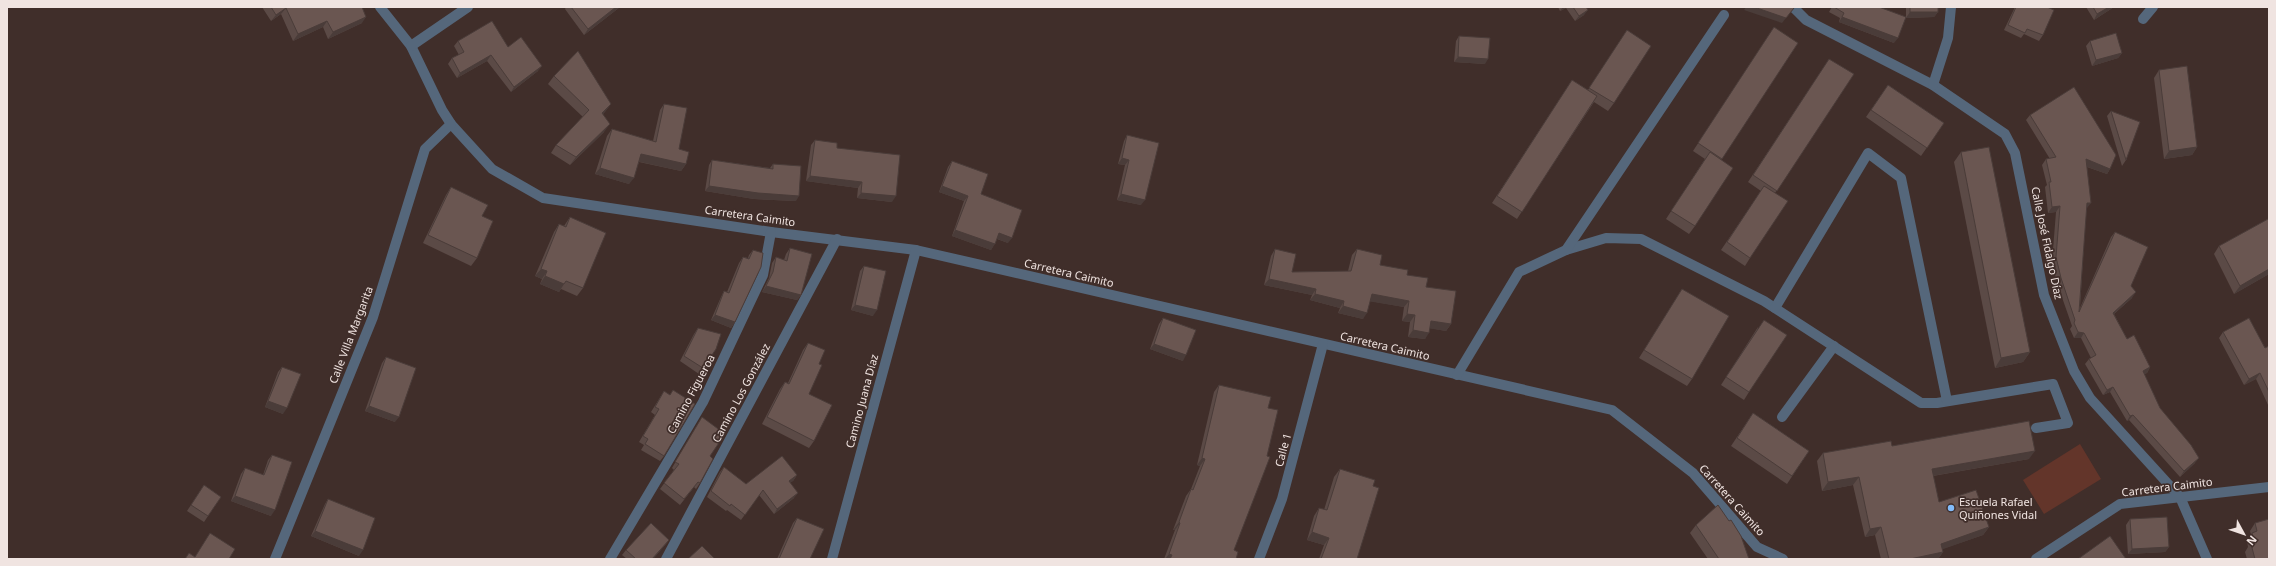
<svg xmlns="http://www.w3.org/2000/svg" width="2276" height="566" viewBox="0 0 2276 566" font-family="'Noto Sans',sans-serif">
<rect width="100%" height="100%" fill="#402e2a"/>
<path fill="#63352a" d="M2080 444 2101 479 2044 514 2023 480Z"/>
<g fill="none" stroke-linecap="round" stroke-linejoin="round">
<g stroke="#55677b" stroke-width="10">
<path d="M380 7 411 46 442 110 451 124 492 169 543 198 771 232 916 250 1612 410 1693 473 1757 547 1783 559"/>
<path d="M1793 7 1806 20 1933 85 2005 134 2015 153 2044 295 2074 371 2090 398 2180 497 2207 559"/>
<path d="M2143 19 2153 7"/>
<path d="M411 46 468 7"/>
<path d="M1933 85 1948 38 1951 7"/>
<path d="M1566 250 1606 238 1641 239 1764 301 1921 403H1937L2053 384 2068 423 2036 428"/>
<path d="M1775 308 1868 153 1901 178 1947 401"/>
<path d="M1457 375 1519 272 1566 250 1724 15"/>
<path d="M1782 417 1834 346"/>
<path d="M275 559 373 317 425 149 451 124"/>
<path d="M610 559 703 402 763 275 771 232"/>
<path d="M666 559 837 239"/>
<path d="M832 559 916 250"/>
<path d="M1259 559 1282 499 1323 344"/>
<path d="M2036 559 2120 504 2269 487"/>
</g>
</g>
<g fill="#5b4a46">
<path d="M262 7H362V23L328 39 323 27 293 41 281 14 271 21Z"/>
<path d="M566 7H620L584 35 565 9Z"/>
<path d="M1558 7H1586L1584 15 1575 21 1566 8 1560 11Z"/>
<path d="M1832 7H1879L1894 43 1839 22 1840 18 1829 12Z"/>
<path d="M1906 7H1938V12L1934 17 1906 18Z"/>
<path d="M2015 7H2047L2043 35 2039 41 2024 34 2021 38 2004 30Z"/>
<path d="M2086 7H2114L2094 20Z"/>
<path d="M1627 30 1614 103 1608 111 1594 102 1517 219 1492 203 1572 80 1588 90Z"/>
<path d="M1769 35 1798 43 1721 160 1695 226 1689 234 1666 219 1705 159 1693 151Z"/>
<path d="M1459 36 1485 64 1454 62 1456 41Z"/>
<path d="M458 41 508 47 538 71 511 92 487 61 457 78 448 64 452 58 459 55 454 46Z"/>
<path d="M2090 41 2122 53 2118 58 2092 66 2086 46Z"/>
<path d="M1824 67 1854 74 1775 193 1750 258 1745 266 1721 250 1761 191 1748 182Z"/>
<path d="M2159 70 2197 147 2192 155 2164 159 2154 78Z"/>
<path d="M554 76 611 104 603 114 604 132 570 165 551 153 556 145 583 117 548 84Z"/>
<path d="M1888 85 1944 123 1921 156 1866 117Z"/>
<path d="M664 104 679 149 686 164 681 171 639 162 629 184 595 174 607 136 612 129 653 141 660 110Z"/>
<path d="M2111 111 2126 160 2122 166 2107 116Z"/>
<path d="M2030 115 2110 169 2107 174 2087 167V208H2086L2080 308 2111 237 2115 232 2131 286 2132 298 2114 314 2127 339 2150 367 2147 373 2144 374 2160 408 2195 463 2180 477 2129 420 2127 421 2110 392 2103 395 2085 364 2089 359 2091 358 2081 338H2074L2070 329 2072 326 2057 283 2052 262 2056 212 2048 213 2045 187 2047 185 2042 165 2046 159H2050L2026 120Z"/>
<path d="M1127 135 1141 205 1117 200 1125 165 1118 164 1124 141Z"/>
<path d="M815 140 837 148 892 202 857 198 858 188 806 181 811 145Z"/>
<path d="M1961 152 2030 352 2023 362 1995 368 1954 162Z"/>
<path d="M712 160 770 168 773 164 796 201 754 199 705 191 709 165Z"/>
<path d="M952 161 981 194 1008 243 997 239 991 250 952 236 964 201 939 192 948 167Z"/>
<path d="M451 187 482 216 477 258 471 266 423 243 446 195Z"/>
<path d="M570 217 583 288 577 296 561 289 559 292 540 284 542 279 535 276 554 232 559 224 564 226Z"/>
<path d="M2269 221V274L2234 294 2214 254 2219 246Z"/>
<path d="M790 248 801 295 797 300 762 292 769 278 772 263 776 257 784 260 786 254Z"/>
<path d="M1275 249 1292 272 1348 271 1352 255 1357 249 1380 265 1407 275 1426 287 1451 324 1446 331 1430 328 1425 339 1408 337 1410 322 1402 321 1404 307 1370 301 1363 319 1338 313 1340 308 1310 300 1312 295 1264 285 1271 256Z"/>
<path d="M753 250 735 322 731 328 711 320 721 297 724 291 727 292 739 263 743 257 748 258 749 255Z"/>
<path d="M864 266 873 316 851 310 860 271Z"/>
<path d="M1682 289 1692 379 1687 386 1639 358Z"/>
<path d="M1163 318 1183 361 1150 349 1159 324Z"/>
<path d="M1758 327 1749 392 1744 400 1721 385Z"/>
<path d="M698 328 716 349 699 374 680 361 694 334Z"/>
<path d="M2223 332 2265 348 2269 346V407L2256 379 2244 385 2219 338Z"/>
<path d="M808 343 819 364 809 394 814 441 809 448 762 424 780 389 785 382 788 383 803 350Z"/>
<path d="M386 357 395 422 365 411 382 363Z"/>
<path d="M282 367 283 414 265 407 278 372Z"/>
<path d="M1219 385 1234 550 1236 559H1164L1175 530H1173L1186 496 1191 489 1200 466 1197 465 1214 392Z"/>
<path d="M664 391V456L660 461 641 450 644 445 639 442 655 415 651 412Z"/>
<path d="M1753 413 1809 451 1787 484 1731 446Z"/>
<path d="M702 417 710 456 700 483 696 489 694 487 680 505 660 489 674 470 672 468Z"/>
<path d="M1892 446 2029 459 1933 476 1939 502 1989 527 1983 535 1942 549 1943 552 1938 559H1881L1875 535 1865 537 1853 485 1822 491 1817 461 1823 453Z"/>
<path d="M272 455 271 516 231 501 241 474 245 468 263 475 268 460Z"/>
<path d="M724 467 746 484 797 475 793 481 790 482 794 498 774 514 759 495 741 520 727 510 726 511 707 497 720 472Z"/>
<path d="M1340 469 1357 559H1319L1324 545 1307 540 1314 516 1319 508 1324 510 1334 477Z"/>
<path d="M204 485 221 497 204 522 187 511Z"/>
<path d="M328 499 359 556 311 536 325 504Z"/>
<path d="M797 518 810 559H777L793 523Z"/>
<path d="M2130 519 2169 547 2165 552 2128 554 2126 525Z"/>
<path d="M2255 523 2269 559H2247L2245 552 2248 547 2247 541 2251 535 2250 531Z"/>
<path d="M1696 525 1749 559H1708L1690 533Z"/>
<path d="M669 540 665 545 653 559H627L622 555 626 550Z"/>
</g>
<g fill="#4a3c39">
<path d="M616 7H620L584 35 588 29Z"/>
<path d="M1563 7H1567L1566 8 1560 11Z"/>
<path d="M1746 7H1754L1794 8 1782 23 1744 10Z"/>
<path d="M2109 7H2114L2094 20 2097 14Z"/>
<path d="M286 8 281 14 271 21 276 15Z"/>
<path d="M1588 10 1584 15 1575 21 1579 16Z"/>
<path d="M1910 12H1938L1934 17 1906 18Z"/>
<path d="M366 17 362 23 328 39 333 32Z"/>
<path d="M1842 17 1898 38 1894 43 1839 22Z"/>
<path d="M327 21 323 27 293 41 298 34Z"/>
<path d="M2122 53 2118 58 2092 66 2096 60Z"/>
<path d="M491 55 487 61 457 78 460 73Z"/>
<path d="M1458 57 1488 59 1485 64 1454 62Z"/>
<path d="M542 66 538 71 511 92 514 87Z"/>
<path d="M611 104 605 112 597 121 602 113Z"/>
<path d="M610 124 604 132 570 165 576 157Z"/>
<path d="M2197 147 2192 155 2164 159 2169 151Z"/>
<path d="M641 154 686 164 681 171 636 161Z"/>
<path d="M1122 158 1129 160 1125 165 1118 164Z"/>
<path d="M2086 159 2110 169 2107 174 2082 165Z"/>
<path d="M600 168 634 178 629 184 595 174Z"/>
<path d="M810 176 862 182 858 188 806 181Z"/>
<path d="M709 186 799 196 796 201 754 199 705 191Z"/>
<path d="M942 186 968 196 964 201 939 192Z"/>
<path d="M861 193 896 196 892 202 857 198Z"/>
<path d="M1121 194 1145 200 1141 205 1117 200Z"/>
<path d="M2087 203H2091L2087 208 2083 209Z"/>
<path d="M2060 206 2056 212 2048 213 2052 207Z"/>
<path d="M955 230 995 244 991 250 952 236Z"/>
<path d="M999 233 1012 238 1008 243 995 238Z"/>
<path d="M541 269 547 271 542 279 535 276Z"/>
<path d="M2269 269V274L2234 294 2240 286Z"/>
<path d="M545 276 564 284 559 292 540 284Z"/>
<path d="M1269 279 1316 289 1312 295 1264 285Z"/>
<path d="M766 286 801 295 797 300 762 292Z"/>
<path d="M2136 292 2132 298 2109 318 2113 313Z"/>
<path d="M1315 294 1344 301 1340 308 1310 300Z"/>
<path d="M1372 294 1409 301 1404 307 1367 301Z"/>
<path d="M855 305 877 310 873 316 851 310Z"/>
<path d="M1343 306 1367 313 1363 319 1338 313Z"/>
<path d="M1407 314 1415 315 1410 322 1402 321Z"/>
<path d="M715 315 735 322 731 328 711 320Z"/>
<path d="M1431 321 1451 324 1446 331 1427 328Z"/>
<path d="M1413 330 1429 333 1425 339 1408 337Z"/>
<path d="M2078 332 2084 333 2081 338H2074Z"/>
<path d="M1154 344 1186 355 1183 361 1150 349Z"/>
<path d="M2030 352 2023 362 1995 368 2001 358Z"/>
<path d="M2150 367 2147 373 2139 377 2143 371Z"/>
<path d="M2260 373 2256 379 2244 385 2249 379Z"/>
<path d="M2113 387 2110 392 2103 395 2107 390Z"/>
<path d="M268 401 287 408 283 414 265 407Z"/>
<path d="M369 406 399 417 395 422 365 411Z"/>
<path d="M2133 415 2129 420 2127 421 2130 416Z"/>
<path d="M2035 451 2029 459 1926 477 1932 469Z"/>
<path d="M1202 458 1205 459 1200 466 1197 465Z"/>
<path d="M2199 458 2195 463 2180 477 2184 471Z"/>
<path d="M797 475 793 481 785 486 789 481Z"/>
<path d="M1859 477 1853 485 1822 491 1828 482Z"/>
<path d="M798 493 794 498 774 514 777 509Z"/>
<path d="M235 496 275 510 271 516 231 501Z"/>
<path d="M1179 522 1180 523 1175 530H1173Z"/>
<path d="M1881 527 1875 535 1865 537 1870 529Z"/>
<path d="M1989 527 1983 535 1935 552 1941 544Z"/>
<path d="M315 531 363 550 359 556 311 536Z"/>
<path d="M1312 532 1329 538 1324 545 1307 540Z"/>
<path d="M669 540 665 545 653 559H652Z"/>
<path d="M2169 547 2165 552 2128 554 2132 549Z"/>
<path d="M1943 552 1938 559H1910Z"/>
<path d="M1169 554 1172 555 1169 559H1165Z"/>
</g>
<g fill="#6a5651" stroke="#4a3c39">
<path d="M271 7H362L366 17 333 32 327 21 298 34 286 8 276 15Z"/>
<path d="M571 7H616L588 29Z"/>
<path d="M1573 7H1586L1588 10 1579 16Z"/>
<path d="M1754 7H1793L1794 8 1786 18Z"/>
<path d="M1834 7H1879L1906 17 1898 38 1842 17 1844 13Z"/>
<rect x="1910" y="7" width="28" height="5"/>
<path d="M2016 7H2047L2054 10 2043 35 2027 29 2025 33 2008 25Z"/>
<path d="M2093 7H2109L2097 14Z"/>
<path d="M492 21 508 47 521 37 542 66 514 87 491 55 460 73 452 58 464 52 458 41Z"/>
<path d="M1774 27 1798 43 1722 159 1698 143Z"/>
<path d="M1627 30 1651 46 1614 103 1589 88Z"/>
<path d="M2116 33 2122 53 2096 60 2090 41Z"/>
<path d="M1459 36 1490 38 1488 59 1458 57Z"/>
<path d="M578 51 611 104 602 113 610 124 576 157 556 145 589 110 554 76Z"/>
<path d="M1829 59 1854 74 1777 191 1753 175Z"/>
<path d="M2187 66 2197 147 2169 151 2159 70Z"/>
<path d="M1572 80 1597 96 1522 212 1497 196Z"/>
<path d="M1888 85 1944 123 1927 148 1871 110Z"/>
<path d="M2074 87 2116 155 2110 169 2086 159 2091 203H2087L2079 312 2115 232 2148 247 2131 286 2136 292 2113 313 2127 339 2134 335 2150 367 2143 371 2160 408 2191 445 2199 458 2184 471 2133 415 2130 416 2113 387 2107 390 2089 359 2096 355 2084 333 2078 332 2074 323 2075 320 2061 278 2056 257 2060 206 2052 207 2049 182H2051L2046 159 2056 157 2030 115Z"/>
<path d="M664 104 687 108 679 149 689 152 686 164 641 154 634 178 600 168 612 129 656 142Z"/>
<path d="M2111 111 2140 122 2126 160Z"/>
<path d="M1127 135 1159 143 1145 200 1121 194 1129 160 1122 158Z"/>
<path d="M815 140 837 143V148L900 155 896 196 861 193 862 182 810 176Z"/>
<path d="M1989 147 2030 352 2001 358 1961 152Z"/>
<path d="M1710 152 1733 168 1695 226 1671 211Z"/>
<path d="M712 160 773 169V164L801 166 799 196 758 193 709 186Z"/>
<path d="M952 161 988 174 981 194 1022 210 1012 238 999 233 995 244 955 230 968 196 942 186Z"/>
<path d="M1764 186 1788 201 1750 258 1727 242Z"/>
<path d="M451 187 488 205 482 216 493 221 477 258 428 235Z"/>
<path d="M570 217 606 233 583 288 566 281 564 284 545 276 547 271 541 269 559 224 566 227Z"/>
<path d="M2268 219 2269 221V269L2240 286 2219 246Z"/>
<path d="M790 248 812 254 801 295 766 286 773 272 776 257 787 261Z"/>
<path d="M1275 249 1296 254 1292 272 1351 271 1357 249 1382 255 1380 265 1408 270 1407 275 1428 278 1426 287 1456 291 1451 324 1431 321 1429 333 1413 330 1415 315 1407 314 1409 301 1372 294 1367 313 1343 306 1344 301 1315 294 1316 289 1269 279Z"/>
<path d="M753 250 763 253 761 267 735 322 715 315 724 291 729 293 743 257 749 259Z"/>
<path d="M864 266 886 271 877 310 855 305Z"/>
<path d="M1682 289 1729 316 1692 379 1644 350Z"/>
<path d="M1163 318 1196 330 1186 355 1154 344Z"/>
<path d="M2249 318 2265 348 2269 346V392L2260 373 2249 379 2223 332Z"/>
<path d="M1764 320 1787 335 1749 392 1726 377Z"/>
<path d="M698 328 721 334 716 349 703 368 684 356Z"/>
<path d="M808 343 825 350 819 364 822 365 809 394 832 405 814 441 767 417 785 382 789 384Z"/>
<path d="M386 357 416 368 399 417 369 406Z"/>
<path d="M282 367 301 374 287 408 268 401Z"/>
<path d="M1219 385 1271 397 1268 408 1278 410 1267 456 1270 457 1234 550 1238 552 1236 559H1170L1172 555 1169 554 1180 523 1179 522 1191 489 1193 490 1205 459 1202 458Z"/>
<path d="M673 390 695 404 664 456 645 444 648 439 643 436 659 409 655 407 664 391 670 395Z"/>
<path d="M1753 413 1809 451 1792 476 1737 438Z"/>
<path d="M702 417 725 434 710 456 713 459 700 483 698 482 684 499 664 483 679 464 675 462Z"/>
<path d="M2029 421 2035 451 1932 469 1939 502 1976 490 1989 527 1941 544 1943 552 1910 559H1889L1881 527 1870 529 1859 477 1828 482 1823 453 1891 441 1892 446Z"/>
<path d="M272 455 292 462 275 510 235 496 245 468 264 475Z"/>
<path d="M782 456 797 475 789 481 798 493 777 509 763 490 745 515 731 504 730 506 711 491 724 467 746 484Z"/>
<path d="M1340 469 1375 480 1373 486 1379 488 1357 559H1321L1329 538 1312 532 1319 508 1327 510Z"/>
<path d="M204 485 221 497 208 516 191 505Z"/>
<path d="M328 499 375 518 363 550 315 531Z"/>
<path d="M1718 505 1729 521 1731 520 1741 536 1749 559H1719L1696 525Z"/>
<path d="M2167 517 2169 547 2132 549 2130 519Z"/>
<path d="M797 518 824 529 810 559H779Z"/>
<path d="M2269 519V559H2255L2251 544 2255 543 2252 533 2257 531 2255 523Z"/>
<path d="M651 523 669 540 652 559H636L626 550Z"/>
<path d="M210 533 235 549 229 559H185L189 553 195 557Z"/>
<path d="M2110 536 2126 559H2078Z"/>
<path d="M702 546 715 559H688Z"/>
</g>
<circle fill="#82bcfa" stroke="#402e2a" stroke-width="1.5" cx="1951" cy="508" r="4"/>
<g text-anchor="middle" stroke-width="3.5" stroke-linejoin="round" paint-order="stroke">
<g font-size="11" fill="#f0e4e1" stroke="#402e2a">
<text transform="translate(750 216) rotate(8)" y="4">Carretera Caimito</text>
<text transform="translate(2047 243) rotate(78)" y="4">Calle José Fidalgo Díaz</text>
<text transform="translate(1069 273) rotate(13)" y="4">Carretera Caimito</text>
<text transform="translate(351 335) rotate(-69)" y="4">Calle Villa Margarita</text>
<text transform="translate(1385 346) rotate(13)" y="4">Carretera Caimito</text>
<text transform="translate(741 393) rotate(-62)" y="4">Camino Los González</text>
<text transform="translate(691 394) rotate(-62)" y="4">Camino Figueroa</text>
<text transform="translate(862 401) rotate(-75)" y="4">Camino Juana Díaz</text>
<text transform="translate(1283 450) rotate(-75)" y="4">Calle 1</text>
<text transform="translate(2167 487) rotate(-7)" y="4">Carretera Caimito</text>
<text transform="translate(1732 500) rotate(48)" y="4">Carretera Caimito</text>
</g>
<g font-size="11" fill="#f0e4e1" stroke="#402e2a" text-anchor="start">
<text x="1959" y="506">Escuela Rafael<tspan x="1959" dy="13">Quiñones Vidal</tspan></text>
</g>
</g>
<rect width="2276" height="566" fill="none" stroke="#f0e4e1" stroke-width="16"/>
<g transform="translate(2244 534) rotate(130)" stroke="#402e2a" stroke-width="3" paint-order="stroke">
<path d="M0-3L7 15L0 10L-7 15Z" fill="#f0e4e1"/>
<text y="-6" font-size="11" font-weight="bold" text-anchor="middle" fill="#f0e4e1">N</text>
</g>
</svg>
